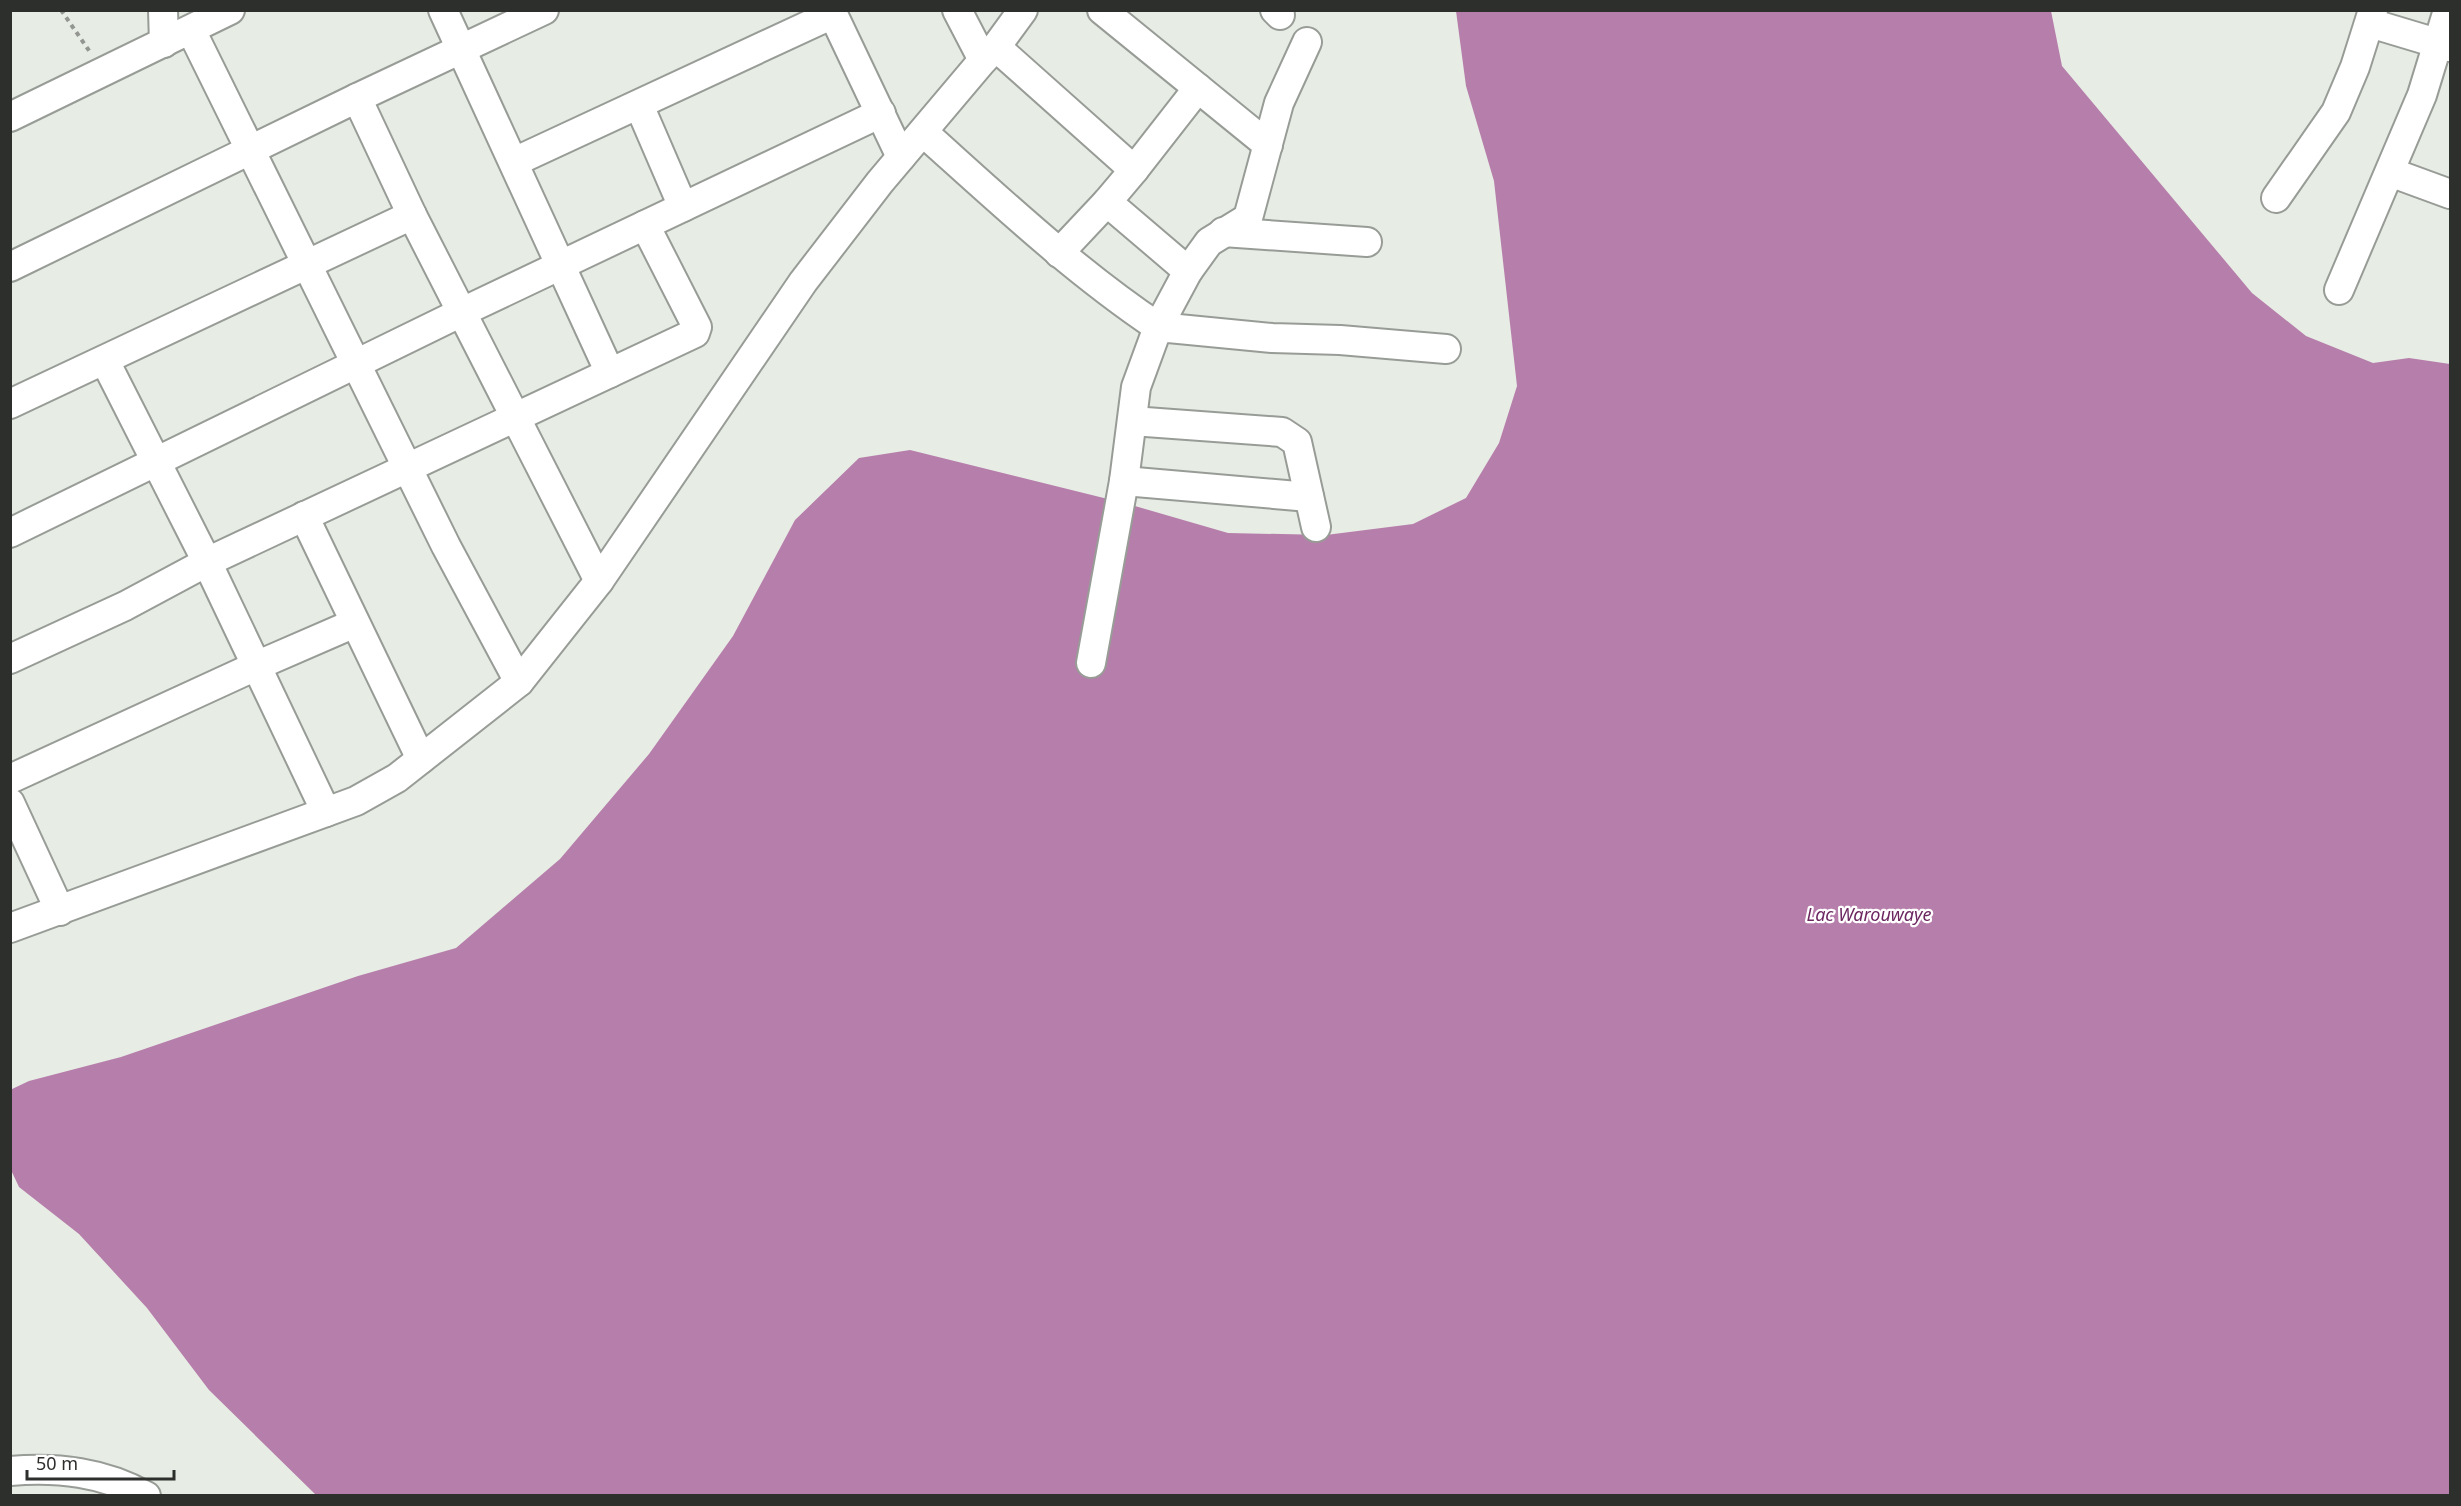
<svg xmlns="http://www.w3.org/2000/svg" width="2461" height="1506" viewBox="0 0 2461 1506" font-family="'Noto Sans',sans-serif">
<rect width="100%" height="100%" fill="#e7ece5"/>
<path fill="#b67eaa" d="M1456 11H2051L2062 66 2252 293 2306 336 2373 363 2409 358 2450 364V1495H316L209 1390 147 1308 79 1234 19 1187 11 1170 10 1090 29 1081 121 1057 358 976 456 948 560 859 649 754 733 636 795 520 859 458 910 450 1128 504 1228 533 1326 535 1413 524 1466 498 1499 443 1517 386 1494 181 1466 86Z"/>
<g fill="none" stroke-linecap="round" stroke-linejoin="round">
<g stroke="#989c96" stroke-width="32">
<g id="minor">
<path d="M163 10 164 43"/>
<path d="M443 10 610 373"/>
<path d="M831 10 901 157"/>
<path d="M957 10 983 60"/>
<path d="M1102 10 1268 145"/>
<path d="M1275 10 1280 15"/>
<path d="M2370 23 2450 47"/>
<path d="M191 30 446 546 519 682"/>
<path d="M996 47 1134 170 1107 202 1188 271"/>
<path d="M357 98 412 215 599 581"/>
<path d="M639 105 683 207"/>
<path d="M10 117 230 10"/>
<path d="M923 132C999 200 1073 270 1158 327L1188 271 1209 242 1248 218 1279 103 1307 42"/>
<path d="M514 162 833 14"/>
<path d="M1134 170 1198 88"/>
<path d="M2390 172 2450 194"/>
<path d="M2276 198 2336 112 2355 67 2373 10"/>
<path d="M1223 232 1367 242"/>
<path d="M1059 253 1107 202"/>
<path d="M10 267 357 98 544 10"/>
<path d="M2339 290 2422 95 2448 10"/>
<path d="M10 404 412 215"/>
<path d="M1132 421 1282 432 1297 442 1316 527"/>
<path d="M1124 481 1309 497"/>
<path d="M304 516 421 759"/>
<path d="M10 533 462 312 881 113"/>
<path d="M10 659 125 606 207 562 105 361"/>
<path d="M1091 663 1124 481 1136 387 1158 327 1272 338 1340 340 1446 349"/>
<path d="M10 779 256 666 355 623"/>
<path d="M10 803 60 911"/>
<path d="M326 812 207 562 695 333 697 327 645 225"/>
<path d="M10 928 356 801 397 778 519 682 599 581 803 282 880 182 983 60 996 47 1023 10"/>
<path d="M10 1471C58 1467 103 1472 146 1496"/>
</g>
</g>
<path stroke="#939691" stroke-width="4" stroke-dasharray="4.5 4.5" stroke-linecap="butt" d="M61 10 90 52"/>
<use href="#minor" stroke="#fff" stroke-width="28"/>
</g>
<g text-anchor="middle" stroke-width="4.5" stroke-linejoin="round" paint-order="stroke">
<g font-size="18" font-style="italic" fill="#6c2760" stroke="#fff">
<text x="1869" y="921">Lac Warouwaye</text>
</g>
</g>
<rect width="2461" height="1506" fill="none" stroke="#2d2f2c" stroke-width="24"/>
<path d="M27 1470v9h147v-9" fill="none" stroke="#2d2f2c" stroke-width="3"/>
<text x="36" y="1470" font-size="18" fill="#2d2f2c" stroke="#ffffff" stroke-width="4.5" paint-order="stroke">50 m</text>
</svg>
